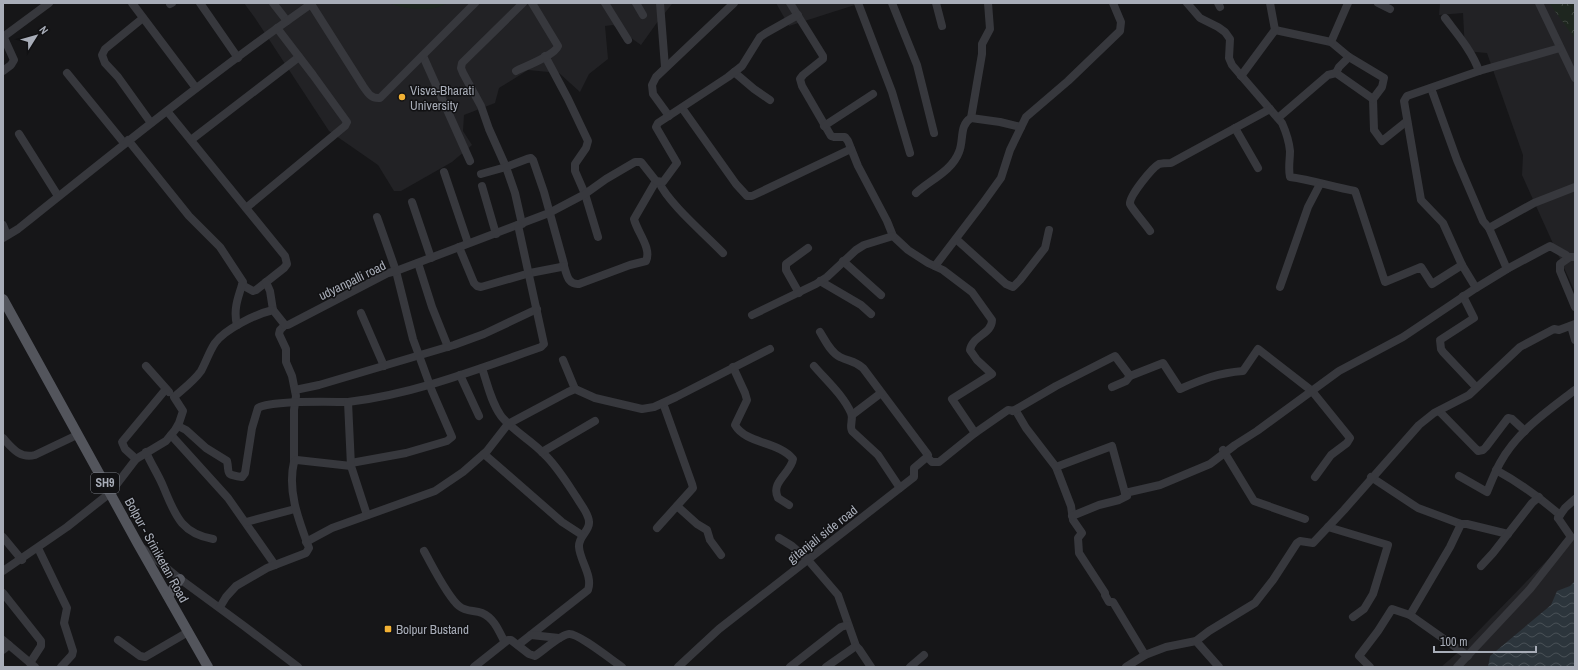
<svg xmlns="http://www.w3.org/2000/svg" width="1578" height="670" viewBox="0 0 1578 670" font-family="'Archivo Narrow',sans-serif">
<defs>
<pattern id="park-crowns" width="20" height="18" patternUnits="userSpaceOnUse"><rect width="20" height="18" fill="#1e261f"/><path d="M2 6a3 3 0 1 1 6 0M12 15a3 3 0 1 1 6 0" fill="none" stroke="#3c433d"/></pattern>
<pattern id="water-waves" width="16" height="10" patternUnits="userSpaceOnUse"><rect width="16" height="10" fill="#2c353c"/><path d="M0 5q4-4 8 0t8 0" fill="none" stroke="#485056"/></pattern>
</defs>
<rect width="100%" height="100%" fill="#161618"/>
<g fill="#222225">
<path d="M244 3H672V4L656 24 641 45 613 25 605 26 608 59 589 74 580 92 559 73 528 70 499 88 495 103 464 115 463 131 472 145 452 162 401 191H394L378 165 329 131 255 18Z"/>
<path d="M776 3H861L789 26Z"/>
<path d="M1440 3H1575V292L1522 175 1523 155 1487 53 1465 51 1463 13 1439 15Z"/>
<path d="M1575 536V667H1441L1455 655 1561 546Z"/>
</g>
<path fill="url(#park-crowns)" d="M1549 3H1575V39Z"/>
<path fill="#1e261f" d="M389 3H447C434 13 403 9 389 3Z"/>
<path fill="url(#water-waves)" d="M1575 581V667H1488L1490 656 1551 605 1557 591 1570 586Z"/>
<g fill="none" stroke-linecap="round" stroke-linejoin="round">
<g stroke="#37383d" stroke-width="8">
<path d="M132 3 196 88"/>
<path d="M200 3 238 58"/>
<path d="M273 3 287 21"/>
<path d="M605 3 628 40"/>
<path d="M636 3 643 15"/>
<path d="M660 3 665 67"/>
<path d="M790 3 823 56V59L803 75 800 79 802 86 831 136 834 137H845L848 141 858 166 887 221 893 236 908 250 928 263 943 270 972 292 992 320C992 334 972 336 970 350L977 360 992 374 952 399 975 433 1008 410 1016 411 1026 428 1056 467 1071 506 1073 520 1082 533 1078 538 1079 553 1105 593V595L1109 602H1113L1145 655 1166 647 1196 641 1219 667"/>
<path d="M858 3 892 92 910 153"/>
<path d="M892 3 917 65 934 133"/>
<path d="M936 3 942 26"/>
<path d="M1187 3 1200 18 1218 27 1225 32 1230 39 1229 58 1232 65 1282 123C1286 132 1289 141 1290 151 1290 160 1288 168 1290 177 1312 180 1333 187 1355 191L1385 282 1421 267 1432 284 1462 265 1476 288"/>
<path d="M1218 3 1220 7"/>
<path d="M1378 3 1390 9"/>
<path d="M1539 3 1575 78"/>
<path d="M170 4 172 3"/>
<path d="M143 18 105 49 102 55 105 63 118 77 151 123"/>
<path d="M1445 18C1457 34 1472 51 1479 71"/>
<path d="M1275 30 1331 42 1349 57 1384 78 1382 87 1373 99 1374 130 1382 141 1407 121"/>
<path d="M3 37 49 3"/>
<path d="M1331 42 1348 3"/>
<path d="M423 56 470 161"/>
<path d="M545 56 568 99 588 141 586 148 575 164V171L585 194 598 237"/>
<path d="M3 71 11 65 14 60 4 38"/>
<path d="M516 71C526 66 555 55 558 46L532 3"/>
<path d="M734 72 754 89 770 100"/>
<path d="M67 73 124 143"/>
<path d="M1336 73 1339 67 1349 57"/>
<path d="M1241 76 1275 30 1270 3"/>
<path d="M1431 88 1457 160 1483 221 1489 228 1507 269"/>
<path d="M682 108 736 184 747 196H752L851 149"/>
<path d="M167 111 285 256 287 264 284 268 256 290 253 291 242 285"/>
<path d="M669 116 653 94 652 85 656 77 734 3"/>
<path d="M971 118 982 54V44L990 29 988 3"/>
<path d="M1278 118 1328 75 1336 73 1373 99"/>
<path d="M824 126 873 94"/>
<path d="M1235 128 1258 168"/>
<path d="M19 134 58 196"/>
<path d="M128 140 189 216 220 247 243 282C238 297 233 310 237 325"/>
<path d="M191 140 299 57"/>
<path d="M444 172 468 243"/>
<path d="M659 182C668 203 707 236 723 253"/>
<path d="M482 186 496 234"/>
<path d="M916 193C930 180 952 171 959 152 964 141 959 125 971 118L1000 122 1021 127"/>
<path d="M412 202 431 258"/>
<path d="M246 208 345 126 347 122 313 75 277 28"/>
<path d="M522 224 515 193 506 167 489 129 481 106 463 73 461 68 462 63 523 3"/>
<path d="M3 225 7 235"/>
<path d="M1489 228 1534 203 1575 187"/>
<path d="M1150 231C1146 225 1132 209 1130 204 1129 196 1152 168 1159 164 1163 163 1167 163 1171 163L1270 109"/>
<path d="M3 238 18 229C114 152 210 75 311 4L363 86C368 93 371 99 380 98L475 3"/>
<path d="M956 239 1006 284 1013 287 1020 280 1045 248 1049 230"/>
<path d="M459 247 474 283 477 286 481 287 530 273 561 267 564 264 544 192 533 160 531 158 527 159 506 167 481 174"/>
<path d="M1575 257H1570L1560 264V271L1575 307"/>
<path d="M843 261 881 295"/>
<path d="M418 263 432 307 448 347"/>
<path d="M1462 265 1443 223 1421 200 1404 101 1407 96 1479 71 1560 48"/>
<path d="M564 266C567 275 568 285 579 284L630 265 646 261C652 248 637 232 634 219L656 181"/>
<path d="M935 266 983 203 1001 178 1010 150 1026 117 1068 81 1120 31 1121 22 1113 3"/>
<path d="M820 281 861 305 871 314"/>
<path d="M266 282 270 291 273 310"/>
<path d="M1280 287 1308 207 1320 184"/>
<path d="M799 293 786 270V264L808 248"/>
<path d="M1463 296 1474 318 1440 340 1441 349 1443 352 1476 387"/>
<path d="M361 313 384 366"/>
<path d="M752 315 816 284 827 277 856 250 864 245 893 236"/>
<path d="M285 325 280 330 279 334 286 349V362L292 376 296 396 294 410V462"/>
<path d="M1571 326 1575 340"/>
<path d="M820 332C825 340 831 353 840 357 850 362 854 360 863 368L928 455 927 457"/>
<path d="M563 360 575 389"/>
<path d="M146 366 169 392"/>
<path d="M814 366C826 380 843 395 851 413 854 419 849 425 852 431L878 455 900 488"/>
<path d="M733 367 745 393 747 400 735 425C746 444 778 441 793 459 791 473 770 482 778 498L789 505"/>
<path d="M482 368C487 383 491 402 501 416 513 431 531 440 544 454 557 466 567 483 577 498 581 505 589 514 589 522 590 531 578 536 579 547 580 561 593 576 588 590L518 645"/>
<path d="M460 375 479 416"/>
<path d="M1112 387 1126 381 1130 376"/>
<path d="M295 390 319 385 454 345 484 334 537 309"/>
<path d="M1013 411 1056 386 1115 356 1130 376 1163 363 1180 389C1203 379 1218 373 1243 371L1258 349 1312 391 1350 438 1347 443 1331 455 1315 477"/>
<path d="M1439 411 1478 451 1483 450 1486 447 1508 418 1512 419 1525 431"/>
<path d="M852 415 881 393"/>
<path d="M178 426 186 430 206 448 227 461C230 474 224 474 242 477L245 473 252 428 258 408C271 400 330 402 348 402"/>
<path d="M171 435 228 498 275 565"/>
<path d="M3 438C12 448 20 459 35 455L77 435"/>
<path d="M1223 450 1254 501 1305 519"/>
<path d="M146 452C151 464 158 474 163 486 175 514 180 533 213 539"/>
<path d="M542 452 595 421"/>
<path d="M484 454 562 522 582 535"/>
<path d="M136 459 125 449 122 442 166 389"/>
<path d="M351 463 406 453 447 441 452 437 432 391 413 339 396 271 377 217"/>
<path d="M351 466 367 515"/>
<path d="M1056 467 1112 446 1125 493 1160 485 1210 464 1235 445 1257 431 1339 371 1403 337 1476 288 1507 269 1550 246 1566 255 1568 258"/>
<path d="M1496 470C1520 483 1539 497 1560 515L1558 518"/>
<path d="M1459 476 1487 492C1491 482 1495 472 1500 463 1517 432 1547 411 1575 390"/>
<path d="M1371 477 1418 508 1461 524H1467L1508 534"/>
<path d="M677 506 697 524 707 530 710 540 721 555"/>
<path d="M1072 516 1099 505 1119 500 1127 496 1125 493"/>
<path d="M246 522 295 509"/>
<path d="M1328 527 1388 545 1373 594 1364 609 1353 617"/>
<path d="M657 528 693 488 692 484 663 403"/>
<path d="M3 537 22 560"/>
<path d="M779 538 792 546 808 560 838 595 856 646 859 649 871 667"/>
<path d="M306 542 332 528 435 491 463 472 487 451 508 424 568 392 575 389 595 398 642 409 654 407 676 397 770 349"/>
<path d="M141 547 180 579 244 626 298 667"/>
<path d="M38 548 67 608 64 623 73 651 72 655 61 667"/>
<path d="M424 551C432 565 447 596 459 606 466 612 474 610 482 613 494 618 499 631 504 641"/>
<path d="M1481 566 1493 553 1532 503 1539 497"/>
<path d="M3 571 67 527 110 493 136 459 166 441 175 430 179 423 183 411 174 397C183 389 194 381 201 371 206 362 209 352 215 343 225 329 256 314 273 310L285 325H288L388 273 396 271 549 213 585 194 606 179 635 162H641L656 181 663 182 677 163 656 127 658 123 728 77 742 66 760 37 766 33 798 15"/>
<path d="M3 593 41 641V646L30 663"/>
<path d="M220 607 226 597 236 586 267 568 306 553 309 548C299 521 287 491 294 462L297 460 351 466 348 402C415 394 478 369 541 347L544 344 518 225"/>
<path d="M1410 615 1450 547 1461 524"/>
<path d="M531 635 559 638"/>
<path d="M3 640 35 667"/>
<path d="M118 640 140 656 145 657 188 632"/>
<path d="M1196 641 1209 631 1255 603 1273 580 1297 543 1300 541 1313 543 1344 510 1419 425 1434 413 1469 395 1520 347 1554 329 1559 330 1575 324"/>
<path d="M3 650 9 645"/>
<path d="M474 667 508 640H511L529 654 535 656C544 650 560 635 569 634 578 633 613 661 622 667"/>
<path d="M678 667 719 629 914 477V468L927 457 932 462H939L975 433"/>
<path d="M790 667 841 627 848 625"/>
<path d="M826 667 856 646"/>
<path d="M910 667 924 655"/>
<path d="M1126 667 1145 655"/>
<path d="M1370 667 1359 656 1378 631 1392 609 1410 615 1468 656"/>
<path d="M1457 667 1530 589 1571 537 1558 518 1565 508 1575 499"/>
</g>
<g stroke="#53555c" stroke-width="10">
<path d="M3 299 138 544 208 667"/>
<path d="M168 596 180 579"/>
</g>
</g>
<g fill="#f2b134" stroke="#111113" stroke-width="1.5">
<circle cx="402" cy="97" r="4"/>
<rect x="384" y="625" width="8" height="8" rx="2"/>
</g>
<g text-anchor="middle" stroke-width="3" stroke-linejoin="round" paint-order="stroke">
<rect fill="#111113" stroke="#7b7e86" stroke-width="1" x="91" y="473" width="28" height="20" rx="3"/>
<g font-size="12" font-weight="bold" fill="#a8adb8">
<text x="105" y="487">SH9</text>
</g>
<g font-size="13" fill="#a8adb8" stroke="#111113" text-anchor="start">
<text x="410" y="95">Visva-Bharati<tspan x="410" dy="15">University</tspan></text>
<text x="396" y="634">Bolpur Bustand</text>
</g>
<g font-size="13" fill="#a8adb8" stroke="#111113">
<text transform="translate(352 280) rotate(-26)" y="5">udyanpalli road</text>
<text transform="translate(822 534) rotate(-38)" y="5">gitanjali side road</text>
<text transform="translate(157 550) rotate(61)" y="5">Bolpur - Sriniketan Road</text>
</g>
</g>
<rect width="1578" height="670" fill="none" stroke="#a8adb8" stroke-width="8"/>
<g transform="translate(36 36) rotate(53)" stroke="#111113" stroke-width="3" paint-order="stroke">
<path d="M0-3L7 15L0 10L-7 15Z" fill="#a8adb8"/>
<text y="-6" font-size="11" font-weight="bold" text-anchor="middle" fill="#a8adb8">N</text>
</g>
<path d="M1434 646v6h102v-6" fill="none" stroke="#a8adb8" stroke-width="2"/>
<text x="1440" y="646" font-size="12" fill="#a8adb8" stroke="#111113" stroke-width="3" paint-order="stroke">100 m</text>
</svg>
